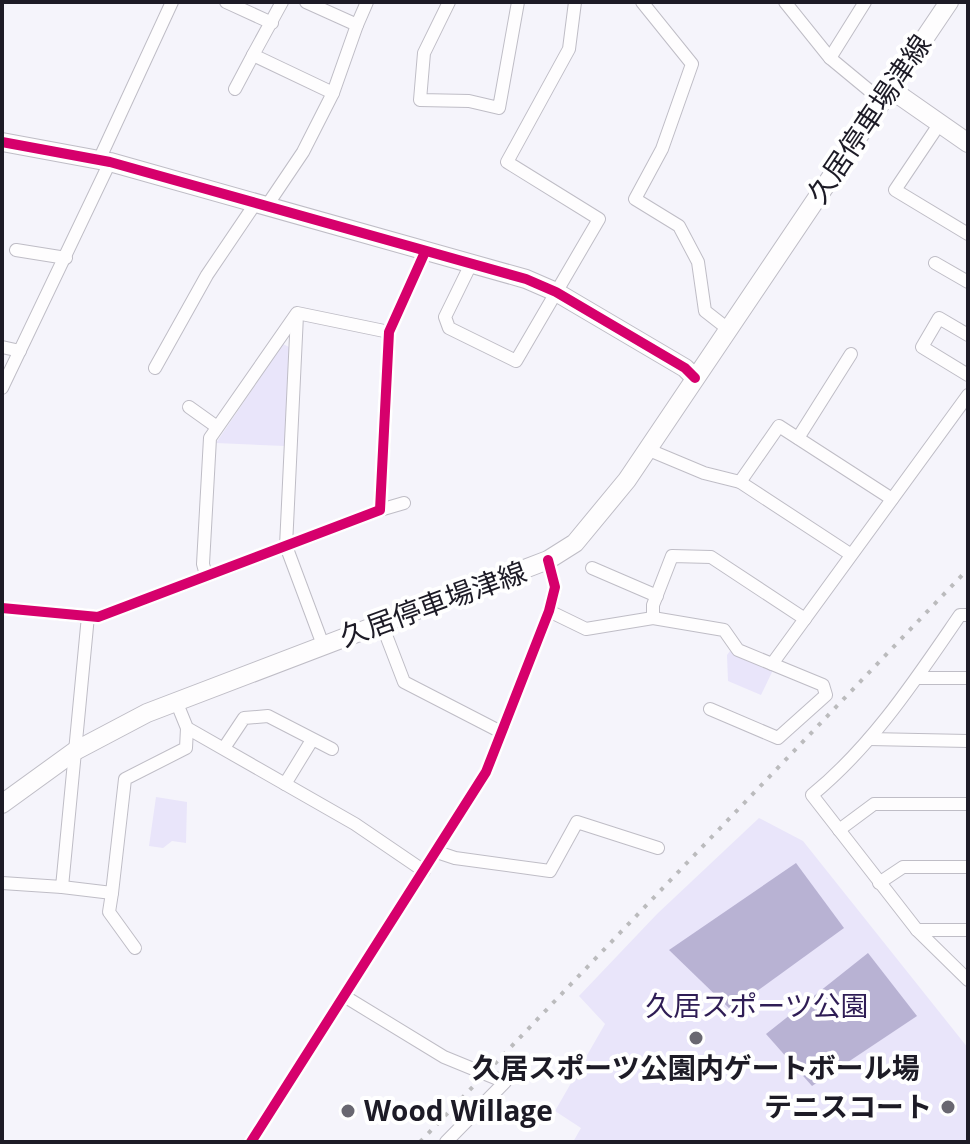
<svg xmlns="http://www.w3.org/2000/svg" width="970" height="1144" viewBox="0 0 970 1144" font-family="'Open Sans','Noto Sans JP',sans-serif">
<rect width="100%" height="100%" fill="#f5f4fb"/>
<g fill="#e9e5fa">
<path d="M283 344 291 348 285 446 216 443Z"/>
<path d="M730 651 773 670 761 695 728 681 727 655Z"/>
<path d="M156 797 187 802 186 843 172 841 163 848 149 846Z"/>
<path d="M759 818 803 841 968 1048V1142H573L581 1128 555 1111 605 1024 579 996 657 914Z"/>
</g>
<g fill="#b8b2d3">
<path d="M796 863 844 928 731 1010 669 950Z"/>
<path d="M868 953 917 1016 812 1086 766 1034Z"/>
</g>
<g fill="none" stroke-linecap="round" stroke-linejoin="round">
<g stroke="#bfbdc6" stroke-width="14">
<g id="street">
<path d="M226 2 272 23"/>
<path d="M306 2 357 25 333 93"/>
<path d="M449 2 424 53 420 100 469 101 499 108 518 2"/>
<path d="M642 2 692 64 662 149 635 199 679 226 698 262 705 311 728 329"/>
<path d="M785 2 830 58 882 101"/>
<path d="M357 25 367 2"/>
<path d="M830 58 865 2"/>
<path d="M235 89 253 55"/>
<path d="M940 123 895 190 968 234"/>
<path d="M99 160 172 2"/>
<path d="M266 207 303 152 333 93 253 55 282 2"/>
<path d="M16 250 66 258"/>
<path d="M935 263 968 282"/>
<path d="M471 264 445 317 449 328 516 361 599 219 507 162 569 49 575 2"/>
<path d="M297 315 286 546 323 645"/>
<path d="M968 335 939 318 922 347 968 375"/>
<path d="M2 347 20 351"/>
<path d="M155 368 207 275 255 204"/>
<path d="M2 388 110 162"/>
<path d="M189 407 217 427"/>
<path d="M798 438 851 354"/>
<path d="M649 450 704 473 740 482 850 554"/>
<path d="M740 482 779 426 892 499"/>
<path d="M380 510 404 503"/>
<path d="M592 568 657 596"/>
<path d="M206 575 203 564 210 438 297 313 389 332"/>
<path d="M2 608 98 617 380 510 389 332 425 252"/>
<path d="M549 611 586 629 653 618 724 630 738 650 823 685 826 695 778 738 710 709"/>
<path d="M968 615H960C916 679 873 745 812 795L917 930 968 980"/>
<path d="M653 618V605L672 556 711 557 805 619"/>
<path d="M381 622 404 682 501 732"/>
<path d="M772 664 968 395"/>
<path d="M917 678H968"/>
<path d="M176 701 187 728 355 824 424 871"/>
<path d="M869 739 968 741"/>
<path d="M224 748 244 718 268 716 332 749"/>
<path d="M285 784 312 740"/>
<path d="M839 830 874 804H968"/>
<path d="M437 852 455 858 550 871 577 822 658 848"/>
<path d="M2 883 62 887 88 616"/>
<path d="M879 883 903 867H968"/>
<path d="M62 887 112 893 125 779 186 748 187 728"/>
<path d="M112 893 109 912 135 948"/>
<path d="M917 930H968"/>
<path d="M344 996 444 1057 505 1082 446 1142"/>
<path d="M251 1142 486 772 549 611 555 587 548 560"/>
</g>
</g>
<g stroke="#bfbdc6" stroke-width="20">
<g id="secondary">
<path d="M889 88 968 143"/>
<path d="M2 142 110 162 526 279 556 292 685 368 695 378"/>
<path d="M2 804 75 751 147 713 548 560 575 543 627 480 949 2"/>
</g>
</g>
<use href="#street" stroke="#fefdfe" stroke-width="12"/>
<use href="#secondary" stroke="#fefdfe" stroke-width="18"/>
<path stroke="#bbbbbd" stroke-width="4" stroke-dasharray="4 8" stroke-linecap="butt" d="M420 1142 968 569"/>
<g stroke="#fff" stroke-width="15">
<g id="cycleway">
<path d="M2 142 110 162 526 279 556 292 685 368 695 378"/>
<path d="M2 608 98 617 380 510 389 332 425 252"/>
<path d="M251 1142 486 772 549 611 555 587 548 560"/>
</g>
</g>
<use href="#cycleway" stroke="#d6006c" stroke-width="10"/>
</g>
<g fill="#696771" stroke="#fff" stroke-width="3">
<circle cx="696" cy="1038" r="8"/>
<circle cx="948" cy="1107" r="8"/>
<circle cx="348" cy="1111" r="8"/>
</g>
<g text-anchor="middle" stroke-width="8" stroke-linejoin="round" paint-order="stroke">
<g font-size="28" fill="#1d1b26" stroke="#fff">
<text transform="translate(869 119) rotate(-56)" y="10">久居停車場津線</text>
<text transform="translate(433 604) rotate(-20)" y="10">久居停車場津線</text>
</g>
<g font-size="28" fill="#2f1d55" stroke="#fff">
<text x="757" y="1016">久居スポーツ公園</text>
</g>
<g font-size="28" font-weight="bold" fill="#1d1b26" stroke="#fff">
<text x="696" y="1078">久居スポーツ公園内ゲートボール場</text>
<text x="932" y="1117" text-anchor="end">テニスコート</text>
<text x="364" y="1121" text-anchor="start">Wood Willage</text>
</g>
</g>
<rect width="970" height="1144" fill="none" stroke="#1d1b26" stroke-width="8"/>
</svg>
